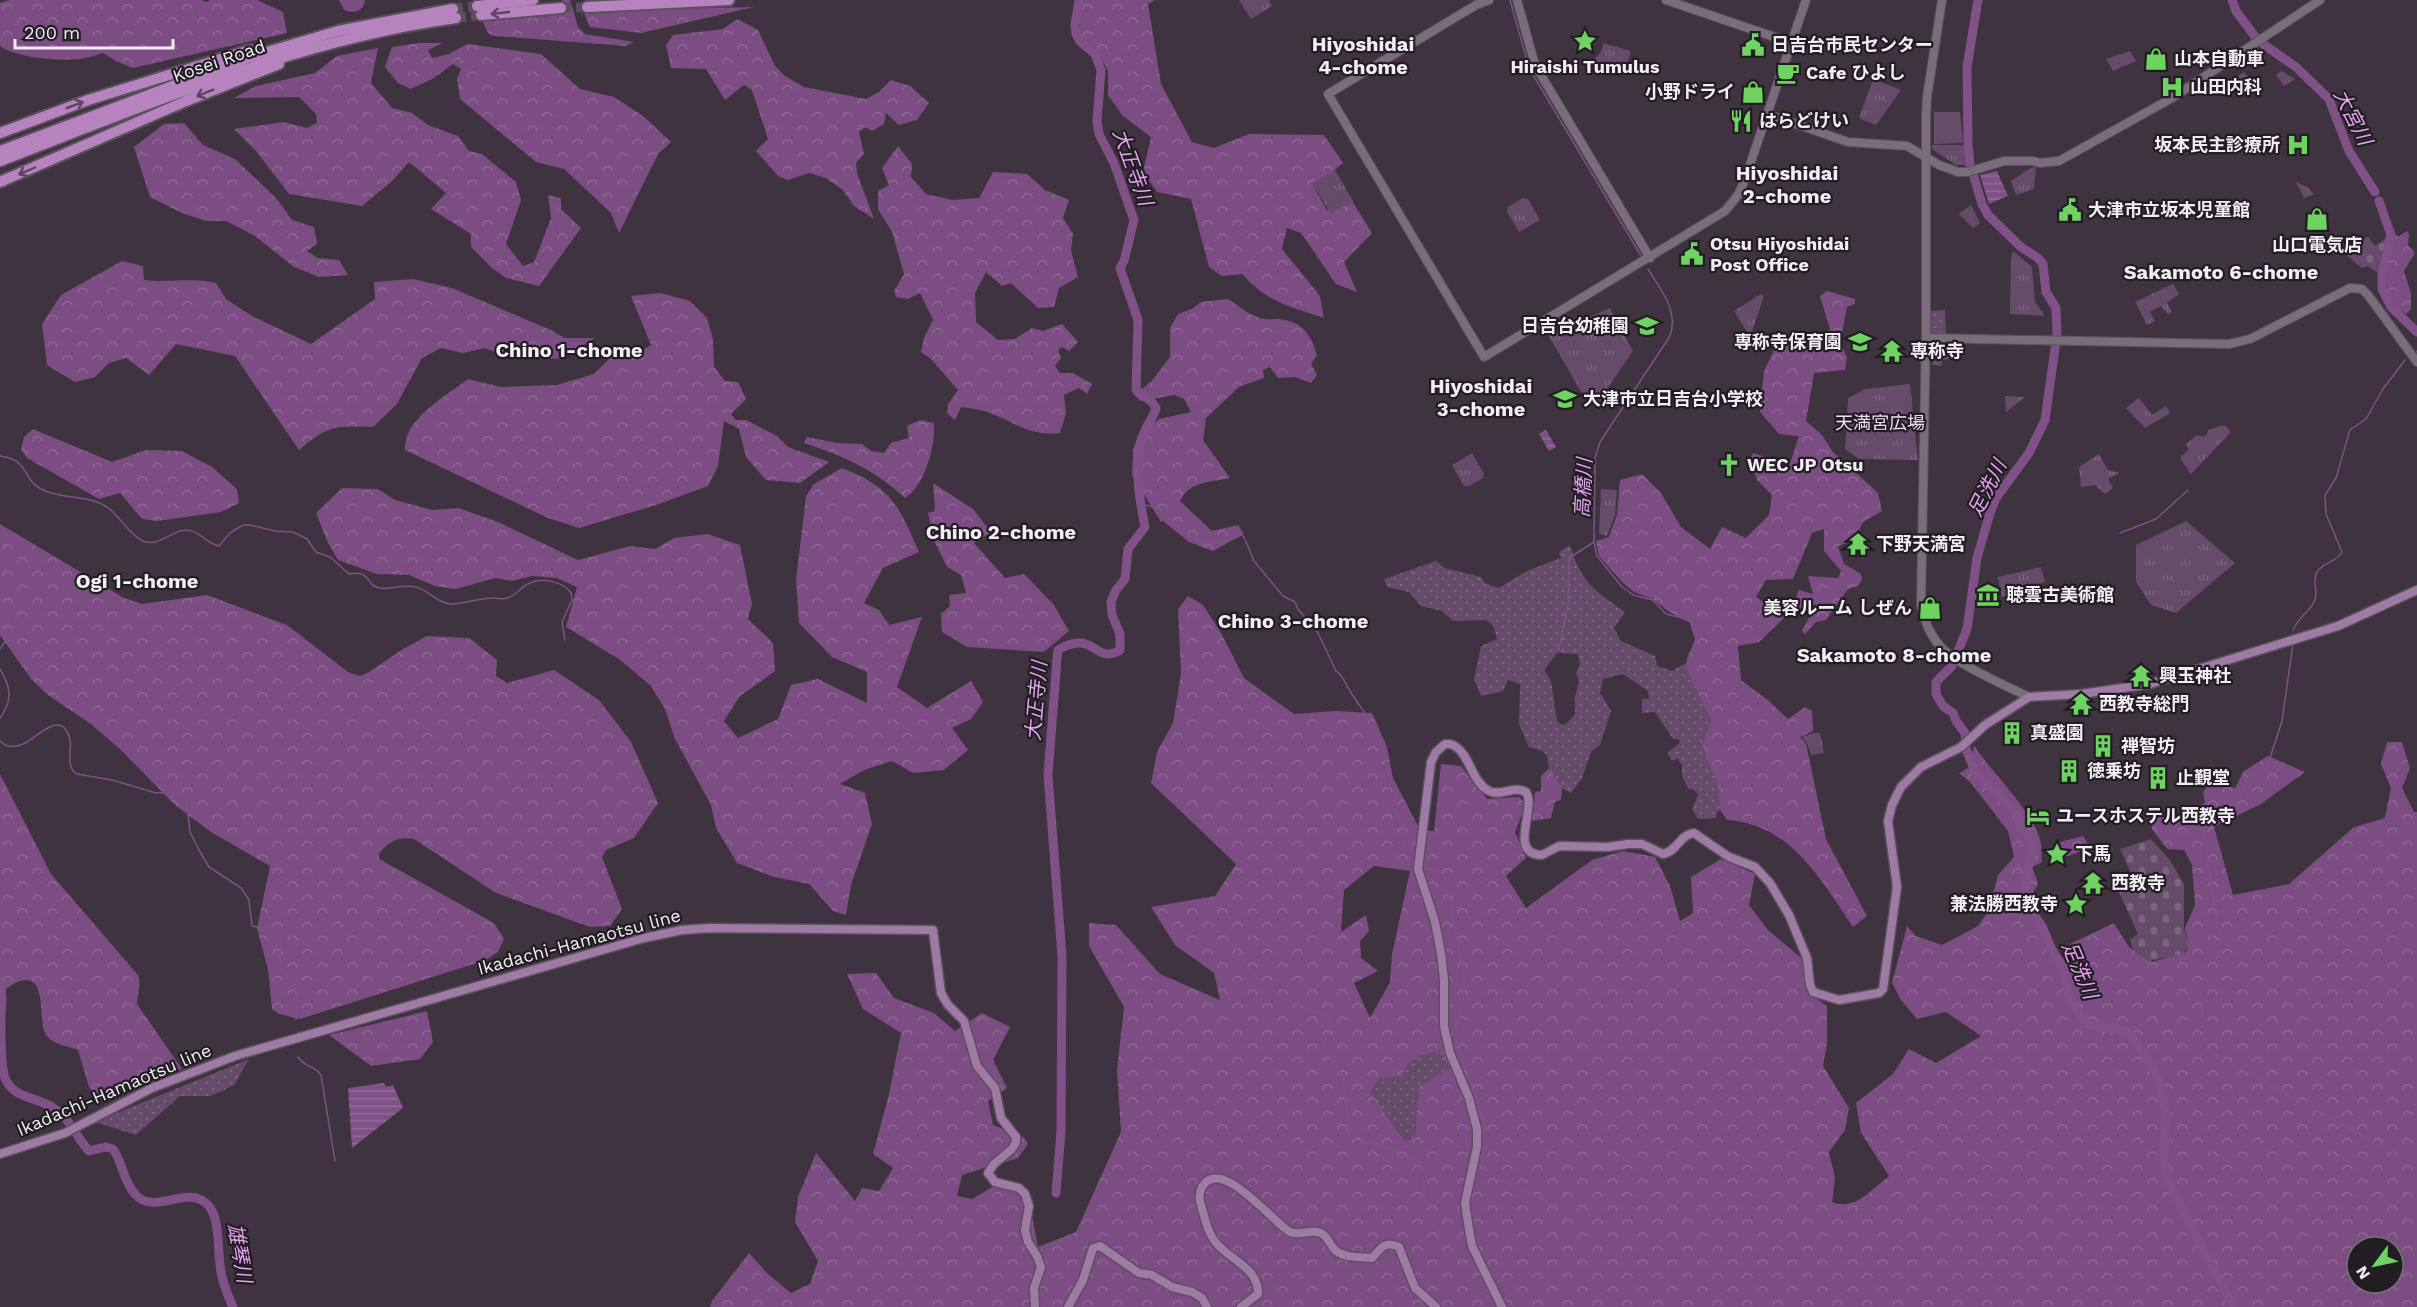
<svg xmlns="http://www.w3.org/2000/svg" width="2417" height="1307" viewBox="0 0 2417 1307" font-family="'Work Sans','Noto Sans JP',sans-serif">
<defs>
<pattern id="grass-dots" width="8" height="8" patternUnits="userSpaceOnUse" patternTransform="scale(1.5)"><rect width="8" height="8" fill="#664b6a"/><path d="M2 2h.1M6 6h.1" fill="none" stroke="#7c6580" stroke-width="1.8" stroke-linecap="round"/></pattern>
<pattern id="forest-crowns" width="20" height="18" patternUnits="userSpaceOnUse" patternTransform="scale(1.5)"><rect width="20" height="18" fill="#7b4d83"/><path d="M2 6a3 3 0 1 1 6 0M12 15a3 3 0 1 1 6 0" fill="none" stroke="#8e6795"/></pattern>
<pattern id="cemetery-stones" width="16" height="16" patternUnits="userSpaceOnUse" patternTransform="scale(1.5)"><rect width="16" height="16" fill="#664b6a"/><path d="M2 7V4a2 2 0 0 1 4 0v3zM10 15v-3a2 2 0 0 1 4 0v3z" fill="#7c6580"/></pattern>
<pattern id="park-tufts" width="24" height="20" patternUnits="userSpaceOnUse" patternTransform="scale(1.5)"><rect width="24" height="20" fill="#664b6a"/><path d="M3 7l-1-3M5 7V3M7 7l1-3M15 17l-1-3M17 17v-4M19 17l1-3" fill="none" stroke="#7c6580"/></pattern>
<pattern id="water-rules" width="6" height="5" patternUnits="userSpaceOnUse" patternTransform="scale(1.5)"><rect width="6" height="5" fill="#7f5187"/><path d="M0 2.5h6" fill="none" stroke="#926a99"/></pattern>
</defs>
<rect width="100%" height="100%" fill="#3f3340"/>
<g fill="url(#grass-dots)" fill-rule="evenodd">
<path d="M1945 310 1946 335H1931V311Z"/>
<path d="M1570 545C1581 583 1595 591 1625 612L1614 628 1621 641 1655 656 1657 666 1672 671 1686 663V669L1711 721 1702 746 1718 787 1720 810 1717 812 1716 818 1698 819 1692 809 1698 795 1694 790 1688 788 1682 776V765L1678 759 1672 760 1667 753 1680 743 1678 739H1673L1655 712 1642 713V698L1649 700 1648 691 1623 674 1603 679 1600 693 1611 711 1600 745 1591 752 1582 778 1571 793 1562 788 1549 768 1547 756 1543 751 1529 747 1519 724 1520 684 1508 680 1503 691 1481 696 1474 680 1481 646 1497 639 1493 626 1486 620 1453 621 1442 611 1421 606 1409 592 1387 587 1384 579 1436 561 1444 568 1481 577 1485 583 1499 588 1527 571 1561 558 1559 552ZM1557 653 1578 654 1580 665 1576 673 1579 681 1575 697V714L1566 724 1562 725 1557 721 1551 681 1544 670Z"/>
<path d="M1439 1052 1449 1069 1418 1087 1415 1136 1405 1142 1371 1094 1379 1078 1402 1077C1409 1057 1420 1054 1439 1052Z"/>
<path d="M249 1059 234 1085 211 1096H180L136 1135 95 1122Z"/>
</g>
<g fill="url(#forest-crowns)" fill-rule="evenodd">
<path d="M9 0H201L207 2 210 0H257L283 12 287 33 133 68 116 61 103 53C96 55 87 58 80 59 58 61 17 58 0 46V3Z"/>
<path d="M339 0H365C363 12 354 14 344 10Z"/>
<path d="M562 0H570L578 27 585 34 634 42 626 46 494 36 488 33 482 20 552 16 564 12Z"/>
<path d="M1082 0H1155L1148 4 1161 84 1192 142 1214 148 1249 134 1324 135 1343 163 1314 187 1327 210 1351 199 1372 233 1344 262 1357 292 1336 284 1301 233 1287 228 1282 249 1320 296 1324 318C1290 307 1267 302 1242 274L1222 276 1209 267 1191 199 1157 192 1143 172 1151 137 1123 116 1108 95V71L1096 49 1079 35Z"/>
<path d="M754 7 641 33 590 27 583 11Z"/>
<path d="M737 19 758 30 775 66 785 76 804 87 866 99 879 92 891 80 910 86 929 103 917 120 899 125 886 113 884 124 872 131 865 127 859 132 864 154 856 163 857 173 874 219 854 206 843 190 826 178 809 173 788 180 778 176 756 151 768 139 752 90 744 85 725 100 706 69 671 68 666 45 673 35 723 29Z"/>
<path d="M419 43H443L428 50 432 58 449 54 467 44 541 54 580 89 614 97 643 116 671 142 658 154 619 233 611 213 564 169 536 162 460 99 457 79 461 69 453 64 432 79 411 89 398 83 385 67 392 47Z"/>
<path d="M378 48 371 83 392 108 412 113 428 125 458 136 469 151 482 154 516 182 521 200 506 244 523 266 534 262 551 218 548 195 561 198V209L581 228 539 286 506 278 492 268 471 247V234L431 209 446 193 409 162 391 182 362 206 289 194 256 151 234 129 284 122 307 128 317 123 316 114 299 97 234 98 256 86 315 73 337 56Z"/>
<path d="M184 123 203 145 235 159 276 198 292 220 314 227 317 244 307 251 318 258 339 260 348 275 319 277 294 267 255 236 226 221H206L182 213 150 197 134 147 164 124Z"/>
<path d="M898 146 912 164 911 177 926 194 952 200 979 198 993 172 1027 174 1045 190 1069 200 1063 218 1073 234 1071 251 1078 277 1059 288 1054 307 1038 308 1011 283 1002 286 986 272 975 293 976 322 998 340 1015 339 1032 328 1043 331 1062 324 1078 342 1069 351 1062 347 1058 350 1061 358 1055 366 1060 373H1073L1092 384 1087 394 1079 388 1064 395 1066 413 1060 433C1027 437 1013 420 984 411 977 409 968 408 961 407L955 420 947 413 948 404 958 390 931 359 921 352 924 338 933 320 920 293 908 299 896 297 894 291 904 274 892 232 878 209V191L889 185 882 168Z"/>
<path d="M2407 231 2409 234 2408 245 2415 253 2404 271 2411 294V309L2406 314C2375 295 2388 263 2395 235L2399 236Z"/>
<path d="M122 261 143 266 144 280C168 283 193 277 216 283L226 299 252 316 311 344 375 299 374 282 413 279 452 288 553 331 564 338H595L560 359 504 355 485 348 463 353 441 348 422 358 397 404 373 427C335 426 329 425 299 450L235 356 176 344 149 375 126 358 109 363 95 377 75 382 47 365 42 324 61 295Z"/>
<path d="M1827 291 1855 299V304L1847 307 1840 343 1847 357 1845 370 1814 373 1806 421 1822 435 1833 452 1878 493 1882 511 1863 522 1854 541 1838 546 1844 564 1861 574 1862 580 1858 586 1848 589 1826 620 1816 622 1805 634 1802 631 1815 606 1808 601 1801 612 1795 613 1796 597 1799 590 1813 594 1808 576 1838 578 1841 571 1824 551V529L1812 533 1793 579 1766 580 1756 597 1785 617 1759 642 1738 646 1741 680 1769 701 1788 719 1805 707 1812 711 1813 731 1800 737 1806 743 1826 839 1867 916 1853 927C1821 880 1791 824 1727 820L1720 810 1718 787 1702 746 1711 721 1686 669 1687 658 1695 640 1690 623 1668 611 1653 599 1634 592 1622 582 1599 556 1596 541 1609 537 1617 515 1620 480 1642 474 1661 493 1681 527 1710 549 1722 527 1746 538 1769 515 1772 495 1757 480 1750 461 1753 453 1774 460 1787 473 1799 436 1779 434 1760 412 1764 371 1781 336 1819 339 1830 329 1820 296Z"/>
<path d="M660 293 690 301 707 318 713 339 714 367 725 381 738 382 746 399 731 414 736 420H746L777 436 788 447 829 462 800 483 766 480 746 457 739 429 724 421 718 466 708 486 656 505 579 528 548 518 405 450C403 419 446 396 468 379L501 387 557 385 594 374 611 357 631 358 651 345 631 296Z"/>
<path d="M1228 299C1239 306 1251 317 1265 319 1270 320 1275 319 1279 319 1303 322 1310 333 1317 355L1311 364 1317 375 1311 383 1295 377 1278 378 1270 367 1263 370 1264 378 1239 387 1206 418 1203 440 1230 478C1209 483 1191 480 1180 501L1212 531 1238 525 1244 534 1213 551 1189 542 1163 521 1161 522 1132 475 1133 450 1138 435 1159 419 1191 412 1184 399 1174 395 1141 401 1134 395 1151 382 1170 357V328L1178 314 1192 309 1201 302Z"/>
<path d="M920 420 934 423C935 447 926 484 905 498 873 469 844 456 804 443L807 437 837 443 862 444 871 451 884 453 891 443 909 438 907 426Z"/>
<path d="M33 429 112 462 146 450 182 451 212 467 237 489 239 503 221 512 157 521 142 519 120 493 99 499 27 458 21 449 24 437Z"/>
<path d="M842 468C891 487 899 506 919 552L883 568 864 603 879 610 889 625 922 617 897 687 927 708 971 681 983 702 971 719 952 728 968 750 944 770 913 773 892 761 864 770 840 784 865 793 872 824 851 885 846 915 833 911 809 884 774 877 737 863 716 828 711 805 675 739 665 709 651 686 619 659 566 627 577 587 557 578 532 576 512 581 496 578 455 589 435 586 409 575 377 574 338 560 328 543 316 513 342 488 378 489 395 500 432 510 458 508 498 522 578 560 630 546 655 549 674 538 707 534 740 545 752 604 748 619 773 643 775 671 739 697 724 721 738 738 778 719 791 685 818 679 867 703V672L832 657 799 623 796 580 806 496 814 484Z"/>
<path d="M933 483 973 509 991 532 974 543 1005 578 1024 574 1054 605 1069 631 1044 652 967 647 942 632 941 614 950 606 949 595 966 593 961 575 947 567 934 541 928 513 935 511Z"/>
<path d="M0 524 124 598 142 604 207 595 287 625 348 672 360 676 369 672 403 649 427 636 469 638 497 660 496 676 507 683 554 670 599 700 631 742 658 803 634 838 606 850 602 857 622 909 610 926 590 927 496 893 414 839C399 836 387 842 379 854V859L494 923 504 939 498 952 486 960 300 1019 279 1014 272 1009 268 969 257 929 270 866 211 832 175 805 121 750 91 724 48 695 31 679 0 635Z"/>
<path d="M1188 596 1203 605 1221 633 1244 678 1294 714 1336 711 1372 713 1387 747 1393 778 1420 830 1434 831 1441 764 1461 766 1487 799 1519 797 1526 804 1515 832 1526 858 1506 876 1526 908 1592 860 1623 851 1655 857 1670 886 1680 921 1693 913 1691 877 1721 859 1755 874 1749 905 1768 930 1806 962V991L1827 1006V1044L1823 1066 1849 1108 1845 1130 1829 1152 1835 1178 1832 1202C1855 1211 1871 1190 1889 1176L1861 1133 1856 1103 1893 1074 1909 1049 1936 1063 1981 1036 1946 1012 1917 1019 1901 1000 1892 983 1907 926 1916 936 1942 945 1978 926 1988 912 1998 875 2014 857 2008 831 1970 782 1959 773 1970 767 1974 746C1992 772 2031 810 2040 839 2042 846 2041 855 2042 862L2032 867 2038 883 2031 897 2060 959 2069 953 2070 944 2114 923 2129 947 2152 962 2186 952 2189 945 2185 928 2195 905 2192 865 2184 850 2167 849 2152 829 2149 809 2166 819 2188 822 2189 813 2205 802 2203 792 2212 781 2235 788 2244 771 2268 756 2305 772 2261 804 2214 827 2233 895 2289 884 2354 827 2385 818 2391 788 2381 764 2387 742H2402L2410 768 2402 788 2414 812H2417V1307H710L712 1301 749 1253 768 1274 791 1293 810 1284 818 1261 795 1222 798 1197 816 1153 855 1201 862 1188 879 1191 893 1168 873 1154 889 1094 901 1033 863 1009 847 974 876 973 894 998 934 1013 955 1031 982 1013 1010 1027 993 1060 1007 1088 988 1101 993 1125 1023 1137 1028 1144 1018 1158 962 1175 957 1196 972 1199 994 1186 1027 1190 1038 1247 1076 1232 1121 1132 1117 1070 1124 1007 1089 946V923L1116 925 1160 974 1220 1000 1214 973 1175 945 1151 907 1215 896 1236 864 1151 783 1157 752 1173 723 1181 673 1178 609ZM1374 866 1410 871 1392 954 1390 982 1370 1018 1354 983 1378 971 1361 958 1360 941 1369 931 1366 915 1341 932 1344 890ZM1439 1052 1449 1068 1418 1087 1415 1136 1405 1142 1371 1093 1379 1078 1402 1077C1409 1057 1420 1054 1439 1052ZM2357 1247H2393V1283H2357Z"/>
<path d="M1549 768 1562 788 1561 800 1555 802 1551 818 1533 821 1529 814 1534 804 1535 792 1541 791V776Z"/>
<path d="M0 774 51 874 138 975C142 985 137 994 137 1004L182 1069 98 1099 89 1087 78 1050C68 1046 50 1044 45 1033 38 1020 48 973 20 981 13 983 5 990 0 994Z"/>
<path d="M2083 836 2090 847 2069 856H2064L2060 842Z"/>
<path d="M427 1011 433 1042 420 1059 371 1066 329 1035Z"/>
</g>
<g fill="url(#cemetery-stones)">
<path d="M2389 236 2378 273 2367 266 2362 268 2343 252 2368 237 2375 246Z"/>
<path d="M2151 839 2170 860 2184 884V928L2189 945 2184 953 2151 961 2133 949 2130 940 2138 934 2119 892 2129 884 2127 880 2132 875 2120 849Z"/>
</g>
<g fill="url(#park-tufts)">
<path d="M1239 0H1269L1272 6 1251 19Z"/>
<path d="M1603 43 1631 51 1624 73 1591 61C1598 57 1603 51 1603 43Z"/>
<path d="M2130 51 2136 61 2113 71 2106 59Z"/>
<path d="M2281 71 2295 79 2284 86 2276 75Z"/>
<path d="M2244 72 2256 86 2249 90 2238 76Z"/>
<path d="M1873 79 1901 90 1876 125 1859 118Z"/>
<path d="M1932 145H1965L1967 165H1956L1932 149Z"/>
<path d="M2036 166 2034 189 2016 195 2011 181C2020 176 2024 171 2036 166Z"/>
<path d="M1335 170 1353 201 1331 214 1312 183Z"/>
<path d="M2296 182 2307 187 2314 194 2304 198Z"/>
<path d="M1523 198 1528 199 1540 220 1519 232 1507 212 1508 207Z"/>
<path d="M1971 205 1980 223 1973 228 1959 214Z"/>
<path d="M2013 251 2032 267 2035 302 2045 316 2010 314 2011 259Z"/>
<path d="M2173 284 2179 294 2167 303 2172 312 2168 314 2161 306 2150 312 2155 321 2147 325 2135 302Z"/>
<path d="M1761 294 1764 296 1750 337 1734 311Z"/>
<path d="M1610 308 1633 351 1596 405 1580 390 1547 333 1550 331 1554 333Z"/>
<path d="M1935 347H1949V359L1942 360V366L1932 365Z"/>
<path d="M1910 384 1918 460 1859 459 1845 449 1848 398 1865 389Z"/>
<path d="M2005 396 2025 397 2006 412Z"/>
<path d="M2139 398 2152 415 2166 406 2170 413 2145 428 2126 408Z"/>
<path d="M2220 426H2226L2231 432 2191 474 2180 458 2189 449 2186 444 2197 435 2202 437 2207 435 2208 430Z"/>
<path d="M1472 453 1484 474 1483 478 1469 486H1464L1452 465Z"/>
<path d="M2099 454 2108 470 2119 473 2108 479 2113 488 2105 494 2095 485 2081 487 2079 467Z"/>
<path d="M1601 489 1617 490 1615 515 1607 536 1599 534Z"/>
<path d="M2186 521 2235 563 2176 613 2151 605 2136 582V545Z"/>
<path d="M2041 567 2045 582 2002 597 1998 577Z"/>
<path d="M1814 733H1820L1824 753 1811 755 1807 743 1802 737Z"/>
</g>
<g fill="#664b6a">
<path d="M1934 112H1960L1963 143 1934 144Z"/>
<path d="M1328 178 1340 199 1329 206 1317 185Z"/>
</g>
<g fill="url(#water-rules)">
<path d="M1997 171 2008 196 1989 204 1980 175Z"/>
<path d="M1546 430 1556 447 1549 451 1539 434Z"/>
<path d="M384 1083 386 1087 393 1085 403 1108 352 1148 348 1088Z"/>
</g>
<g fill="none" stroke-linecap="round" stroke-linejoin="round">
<g stroke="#7f5187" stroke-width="1.5">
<path d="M1510 0 1529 68 1641 256"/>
<path d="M2416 352 2417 351"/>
<path d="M0 456C30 460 22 479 41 489 61 500 87 494 107 507 120 516 128 534 143 541 158 548 172 530 186 530 199 530 207 544 219 546L230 533 243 525H250L275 531 293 532 307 539 316 552 330 557 349 574C373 570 364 585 380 588 389 590 401 584 416 587 428 590 440 605 453 604 467 603 480 598 494 598 498 598 503 600 507 598 516 596 521 586 530 583 542 577 564 582 571 593L572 600 562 622 565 640"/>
<path d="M1141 505C1168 503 1183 545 1214 544 1223 544 1232 538 1241 535L1244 537 1254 561 1283 596 1295 602 1298 609 1318 633 1336 671C1344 676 1346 686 1352 694 1362 710 1374 724 1381 742 1389 761 1386 775 1397 796L1393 804 1404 827V852L1416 863"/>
<path d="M2120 533 2156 519 2188 490"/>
<path d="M1594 542 1597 556 1622 587 1633 595 1653 600 1666 614 1690 620 1694 624 1697 635 1692 650"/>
<path d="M0 601 15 604 19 609 11 633 0 649"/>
<path d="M2293 630C2298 617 2311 611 2315 600 2318 591 2312 580 2317 572 2322 563 2337 562 2342 552L2326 514 2325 495 2336 478 2350 430 2366 419 2383 389 2405 360"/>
<path d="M2293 644 2282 721 2268 764 2248 779 2238 801 2206 820 2204 833 2221 948 2200 990 2207 1050 2396 1154"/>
<path d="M1559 650 1568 605 1569 558 1594 542 1595 458 1600 442 1670 336C1679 311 1661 290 1648 269"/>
<path d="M0 669C11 687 13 700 0 718"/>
<path d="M0 741 7 746C13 747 20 746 25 743 36 738 56 715 66 730 77 745 62 765 77 774L112 780 156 793 178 792 186 795 190 832 199 850 209 867 241 888 249 900 252 926 263 928 278 925 284 933 280 951 281 968 293 984 298 995 296 1020"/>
<path d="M1422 868 1442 873 1445 879 1464 973V993L1457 1029 1460 1049 1484 1124 1482 1166 1498 1179 1554 1205"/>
<path d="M1196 913 1226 934 1253 975 1284 998 1332 1019 1324 1049 1342 1075 1351 1139 1385 1147 1420 1163 1429 1220 1464 1263 1479 1269"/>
<path d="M298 1057C304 1067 316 1066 321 1075L335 1161"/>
<path d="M1489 1273 1500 1278 1519 1307"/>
</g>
<g stroke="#7f5187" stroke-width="9">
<path d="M1978 0 1967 67 1968 145 1970 164 1982 204 1988 215 2021 247 2038 258 2043 264 2046 292 2056 308 2057 334 2045 420 2029 453 1996 498 1990 513 1977 558 1967 629 1952 666 1936 682V694L1943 706 1953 713 1956 721 1965 733 1966 749 1976 774 2016 811 2020 827 2033 842 2024 891 2030 909 2042 926 2051 948 2062 966 2069 996 2082 1019 2087 1023 2094 1026 2123 1030 2131 1035 2158 1077 2166 1112 2164 1157 2167 1180 2234 1307"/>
<path d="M2232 0 2236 11 2256 38"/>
<path d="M2263 44 2296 67 2329 99 2349 151 2375 192"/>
<path d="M2379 201 2391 235 2382 275V289L2391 307 2417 332"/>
<path d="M0 987C4 995 1 1005 1 1014 1 1030 0 1063 5 1078 14 1100 38 1096 55 1109 71 1120 76 1137 89 1151L105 1147 113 1149C123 1163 123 1181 135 1194 154 1217 187 1183 208 1205 221 1218 217 1254 221 1272 223 1285 228 1295 233 1307"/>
<path d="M1056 1193 1061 1131 1062 956 1048 775 1057 659 1058 650C1094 628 1096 666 1120 650V634L1112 615 1111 602 1116 590 1125 579 1128 549 1145 527C1139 497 1134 468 1142 438 1145 427 1153 419 1156 408L1151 401 1136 390 1138 320 1120 268 1124 261 1134 220 1114 163 1099 134 1097 121 1101 70 1095 54 1080 41 1076 34 1075 25 1079 0"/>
</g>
<g stroke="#5a4f5b" stroke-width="10" stroke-dasharray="10 5" stroke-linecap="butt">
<path d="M561 8 587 7"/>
<path d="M453 9 477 6"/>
<path d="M456 18 481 15"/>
</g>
<g stroke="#5b515d" stroke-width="10">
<g id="secondary">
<path d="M1489 0 1476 5 1328 94 1484 357 1725 211 1738 195 1744 182 1806 0"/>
<path d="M1517 0 1535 65 1650 258"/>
<path d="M1666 0 1792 43"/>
<path d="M1942 0 1927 97 1926 116V331L1921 604C1924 620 1929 634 1940 646 1956 664 2006 686 2029 697"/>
<path d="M1767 114 1848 142 1907 146 1939 165 1958 172H1968L2004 161H2033L2040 163 2059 161 2172 98 2320 0"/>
<path d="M1926 338 2229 344 2250 339 2350 288 2362 289 2368 295 2417 362"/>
</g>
</g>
<g stroke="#5b515d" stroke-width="11">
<g id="primary">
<path d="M0 1154 65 1133 152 1088 235 1056 644 938 682 930 710 928 933 930 941 993 948 1005 964 1021 977 1066 995 1088 1001 1118 1016 1137V1142L1012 1149 994 1164 988 1173 995 1182 1019 1188 1025 1194 1029 1206 1025 1230 1028 1242 1037 1256 1041 1267 1034 1288 1035 1307"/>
<path d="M1068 1307 1083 1280 1093 1248 1100 1246 1139 1273 1152 1275 1172 1287 1192 1292 1202 1298 1207 1307"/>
<path d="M1241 1307 1258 1294C1259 1268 1230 1260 1216 1243 1207 1232 1205 1218 1201 1205 1199 1200 1199 1192 1202 1187 1221 1155 1272 1222 1290 1232 1299 1236 1308 1230 1317 1232 1328 1234 1329 1245 1336 1251 1345 1258 1361 1257 1372 1258 1381 1248 1385 1240 1399 1247L1415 1288 1436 1307"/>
<path d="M1502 1307 1472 1246 1468 1223 1465 1203 1477 1147V1129L1469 1098 1450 1053 1444 1026V980L1441 953 1435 922 1418 869 1431 762 1436 752 1445 744H1450C1470 750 1470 781 1489 791 1501 797 1513 785 1526 792 1537 809 1507 854 1542 855L1559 846 1608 847 1628 844H1642L1663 854C1678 851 1679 835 1694 833L1729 857 1755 867 1770 883 1789 915 1807 958 1810 985 1813 992 1839 1000 1879 993 1883 989 1897 887 1888 821 1892 805 1901 787 1921 767 1961 747 1985 725 2029 697 2081 694 2150 684 2338 626 2417 590"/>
</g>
</g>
<g stroke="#5b515d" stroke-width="14">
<g id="highway">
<path d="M477 6 533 0"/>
<path d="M587 7 729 0"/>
<path d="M481 15 561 8"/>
<path d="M0 133 88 100 250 50"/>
<path d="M0 151 247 58 338 31 453 9"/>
<path d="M0 161C150 104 296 40 456 18"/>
<path d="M0 182 186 101 279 64"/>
</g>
</g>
<use href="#secondary" stroke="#796c7b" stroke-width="8"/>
<use href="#primary" stroke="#9e7aa4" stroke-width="8"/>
<use href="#highway" stroke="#b683bf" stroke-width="10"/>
</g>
<defs><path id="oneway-shaft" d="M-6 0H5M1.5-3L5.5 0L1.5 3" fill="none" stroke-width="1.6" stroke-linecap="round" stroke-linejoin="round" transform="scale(1.5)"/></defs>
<g stroke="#5d4661">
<use href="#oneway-shaft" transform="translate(500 13) rotate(174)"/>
<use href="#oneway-shaft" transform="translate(205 93) rotate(158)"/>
<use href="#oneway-shaft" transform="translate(75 105) rotate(-20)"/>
<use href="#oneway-shaft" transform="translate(27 171) rotate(157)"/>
</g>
<defs>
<g id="sight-bare" transform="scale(1.8)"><path d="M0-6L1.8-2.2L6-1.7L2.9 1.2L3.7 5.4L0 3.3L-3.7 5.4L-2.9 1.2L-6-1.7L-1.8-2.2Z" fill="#6ed361" stroke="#221d23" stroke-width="2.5" paint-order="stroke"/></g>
<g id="civic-bare" transform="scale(1.8)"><path d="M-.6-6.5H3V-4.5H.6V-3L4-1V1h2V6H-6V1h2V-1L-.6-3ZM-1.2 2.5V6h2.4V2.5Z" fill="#6ed361" stroke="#221d23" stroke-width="2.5" paint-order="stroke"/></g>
<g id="shop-bare" transform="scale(1.8)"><path d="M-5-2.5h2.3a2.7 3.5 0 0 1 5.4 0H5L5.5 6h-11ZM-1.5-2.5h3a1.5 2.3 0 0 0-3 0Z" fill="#6ed361" stroke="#221d23" stroke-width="2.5" paint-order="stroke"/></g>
<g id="cafe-bare" transform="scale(1.8)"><path d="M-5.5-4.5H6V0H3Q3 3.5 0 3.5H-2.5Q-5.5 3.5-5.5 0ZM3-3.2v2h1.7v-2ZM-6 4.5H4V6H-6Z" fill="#6ed361" stroke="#221d23" stroke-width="2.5" paint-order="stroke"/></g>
<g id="hospital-bare" transform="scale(1.8)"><path d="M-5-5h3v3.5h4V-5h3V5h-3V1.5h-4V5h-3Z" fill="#6ed361" stroke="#221d23" stroke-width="2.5" paint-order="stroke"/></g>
<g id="restaurant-bare" transform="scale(1.8)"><path d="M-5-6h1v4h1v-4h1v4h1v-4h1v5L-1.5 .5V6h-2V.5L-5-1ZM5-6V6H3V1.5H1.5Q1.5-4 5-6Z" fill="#6ed361" stroke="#221d23" stroke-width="2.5" paint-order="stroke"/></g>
<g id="school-bare" transform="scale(1.8)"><path d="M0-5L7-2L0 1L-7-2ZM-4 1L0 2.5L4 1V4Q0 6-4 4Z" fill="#6ed361" stroke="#221d23" stroke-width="2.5" paint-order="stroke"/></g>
<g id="temple-bare" transform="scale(1.8)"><path d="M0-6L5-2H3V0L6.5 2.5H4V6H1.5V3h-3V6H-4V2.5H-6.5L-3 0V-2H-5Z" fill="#6ed361" stroke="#221d23" stroke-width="2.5" paint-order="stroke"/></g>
<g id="church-bare" transform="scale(1.8)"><path d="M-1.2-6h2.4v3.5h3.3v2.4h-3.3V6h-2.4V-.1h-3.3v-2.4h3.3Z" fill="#6ed361" stroke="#221d23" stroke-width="2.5" paint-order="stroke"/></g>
<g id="museum-bare" transform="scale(1.8)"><path d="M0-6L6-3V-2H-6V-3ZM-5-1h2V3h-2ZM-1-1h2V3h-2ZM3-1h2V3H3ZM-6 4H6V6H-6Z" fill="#6ed361" stroke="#221d23" stroke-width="2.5" paint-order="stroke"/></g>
<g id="building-bare" transform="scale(1.8)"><path d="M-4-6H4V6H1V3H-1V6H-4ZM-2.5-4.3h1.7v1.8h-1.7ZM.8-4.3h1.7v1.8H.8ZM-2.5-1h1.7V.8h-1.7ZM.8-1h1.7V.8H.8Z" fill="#6ed361" stroke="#221d23" stroke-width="2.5" paint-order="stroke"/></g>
<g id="hotel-bare" transform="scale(1.8)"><path d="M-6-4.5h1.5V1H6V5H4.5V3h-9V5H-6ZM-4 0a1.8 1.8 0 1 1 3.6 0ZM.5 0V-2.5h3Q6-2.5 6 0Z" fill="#6ed361" stroke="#221d23" stroke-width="2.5" paint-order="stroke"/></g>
</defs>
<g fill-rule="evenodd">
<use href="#sight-bare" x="1585" y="41"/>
<use href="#civic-bare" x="1753" y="45"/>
<use href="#shop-bare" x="2156" y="59"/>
<use href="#cafe-bare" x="1788" y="73"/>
<use href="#hospital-bare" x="2172" y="87"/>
<use href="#shop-bare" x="1753" y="92"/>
<use href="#restaurant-bare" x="1741" y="121"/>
<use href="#hospital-bare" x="2298" y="145"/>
<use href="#civic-bare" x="2070" y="210"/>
<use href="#shop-bare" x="2317" y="219"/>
<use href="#civic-bare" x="1692" y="254"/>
<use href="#school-bare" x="1647" y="326"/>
<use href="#school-bare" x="1860" y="342"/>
<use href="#temple-bare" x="1892" y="351"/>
<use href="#school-bare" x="1565" y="399"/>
<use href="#church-bare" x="1729" y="465"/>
<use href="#temple-bare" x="1858" y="544"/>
<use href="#museum-bare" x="1988" y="595"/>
<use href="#shop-bare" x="1930" y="608"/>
<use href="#temple-bare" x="2141" y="676"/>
<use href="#temple-bare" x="2081" y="704"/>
<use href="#building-bare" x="2012" y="733"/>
<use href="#building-bare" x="2103" y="746"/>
<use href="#building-bare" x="2069" y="771"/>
<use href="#building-bare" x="2158" y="778"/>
<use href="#hotel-bare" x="2038" y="816"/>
<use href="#sight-bare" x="2057" y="854"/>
<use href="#temple-bare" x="2093" y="883"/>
<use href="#sight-bare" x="2076" y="904"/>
</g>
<g text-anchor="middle" stroke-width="4.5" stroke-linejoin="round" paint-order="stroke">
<g font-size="18" font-weight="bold" fill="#f3ecf5" stroke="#221d23" text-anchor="start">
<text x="1771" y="51">日吉台市民センター</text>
<text x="2174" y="65">山本自動車</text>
<text x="1585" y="73" text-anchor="middle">Hiraishi Tumulus</text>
<text x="1806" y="79">Cafe ひよし</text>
<text x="2190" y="93">山田内科</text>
<text x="1735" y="98" text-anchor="end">小野ドライ</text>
<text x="1759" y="127">はらどけい</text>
<text x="2280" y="151" text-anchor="end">坂本民主診療所</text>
<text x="2088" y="216">大津市立坂本児童館</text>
<text x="1710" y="250">Otsu Hiyoshidai<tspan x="1710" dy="21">Post Office</tspan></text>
<text x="2317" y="251" text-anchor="middle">山口電気店</text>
<text x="1629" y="332" text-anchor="end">日吉台幼稚園</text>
<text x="1842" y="348" text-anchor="end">専称寺保育園</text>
<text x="1910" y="357">専称寺</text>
<text x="1583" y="405">大津市立日吉台小学校</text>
<text x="1747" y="471">WEC JP Otsu</text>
<text x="1876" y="550">下野天満宮</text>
<text x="2006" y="601">聴雲古美術館</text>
<text x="1912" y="614" text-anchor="end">美容ルーム しぜん</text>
<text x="2159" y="682">興玉神社</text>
<text x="2099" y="710">西教寺総門</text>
<text x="2030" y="739">真盛園</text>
<text x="2121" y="752">禅智坊</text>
<text x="2087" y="777">徳乗坊</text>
<text x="2176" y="784">止覲堂</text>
<text x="2056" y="822">ユースホステル西教寺</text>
<text x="2075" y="860">下馬</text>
<text x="2111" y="889">西教寺</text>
<text x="2058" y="910" text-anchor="end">兼法勝西教寺</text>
</g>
<g font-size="18" fill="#f3ecf5" stroke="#221d23">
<text transform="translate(219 61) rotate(-19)" y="6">Kosei Road</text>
<text transform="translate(579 942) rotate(-15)" y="6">Ikadachi-Hamaotsu line</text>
<text transform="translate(114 1090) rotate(-23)" y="6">Ikadachi-Hamaotsu line</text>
</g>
<g font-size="18" fill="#f3d8f8" stroke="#221d23">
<text x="1880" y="429">天満宮広場</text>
</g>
<g font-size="20" font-weight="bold" fill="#f3ecf5" stroke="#221d23">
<text x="1363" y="51">Hiyoshidai<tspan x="1363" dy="23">4-chome</tspan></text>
<text x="1787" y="180">Hiyoshidai<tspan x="1787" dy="23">2-chome</tspan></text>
<text x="2221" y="279">Sakamoto 6-chome</text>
<text x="569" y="357">Chino 1-chome</text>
<text x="1481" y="393">Hiyoshidai<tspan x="1481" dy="23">3-chome</tspan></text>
<text x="1001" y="539">Chino 2-chome</text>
<text x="137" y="588">Ogi 1-chome</text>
<text x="1293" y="628">Chino 3-chome</text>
<text x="1894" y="662">Sakamoto 8-chome</text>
</g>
<g font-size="20" font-style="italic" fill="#e5a2f1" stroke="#221d23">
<text transform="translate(2353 117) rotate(63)" y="7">大宮川</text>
<text transform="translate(1133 167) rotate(70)" y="7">大正寺川</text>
<text transform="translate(1583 488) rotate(-87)" y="7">高橋川</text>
<text transform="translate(1987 488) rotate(-63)" y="7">足洗川</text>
<text transform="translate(1036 701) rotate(-85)" y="7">大正寺川</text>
<text transform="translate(2080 970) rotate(67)" y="7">足洗川</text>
<text transform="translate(240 1253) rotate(80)" y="7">雄琴川</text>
</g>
</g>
<g transform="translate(2375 1265) rotate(237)"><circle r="28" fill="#221d23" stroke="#767077" stroke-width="1.5"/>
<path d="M0-4.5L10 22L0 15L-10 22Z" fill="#6ed361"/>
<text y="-9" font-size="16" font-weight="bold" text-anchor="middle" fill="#f3ecf5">N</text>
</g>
<path d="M15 39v9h158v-9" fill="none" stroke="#f3ecf5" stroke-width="3"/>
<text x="24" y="39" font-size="18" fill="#f3ecf5" stroke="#221d23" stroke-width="4.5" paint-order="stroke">200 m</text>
</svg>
